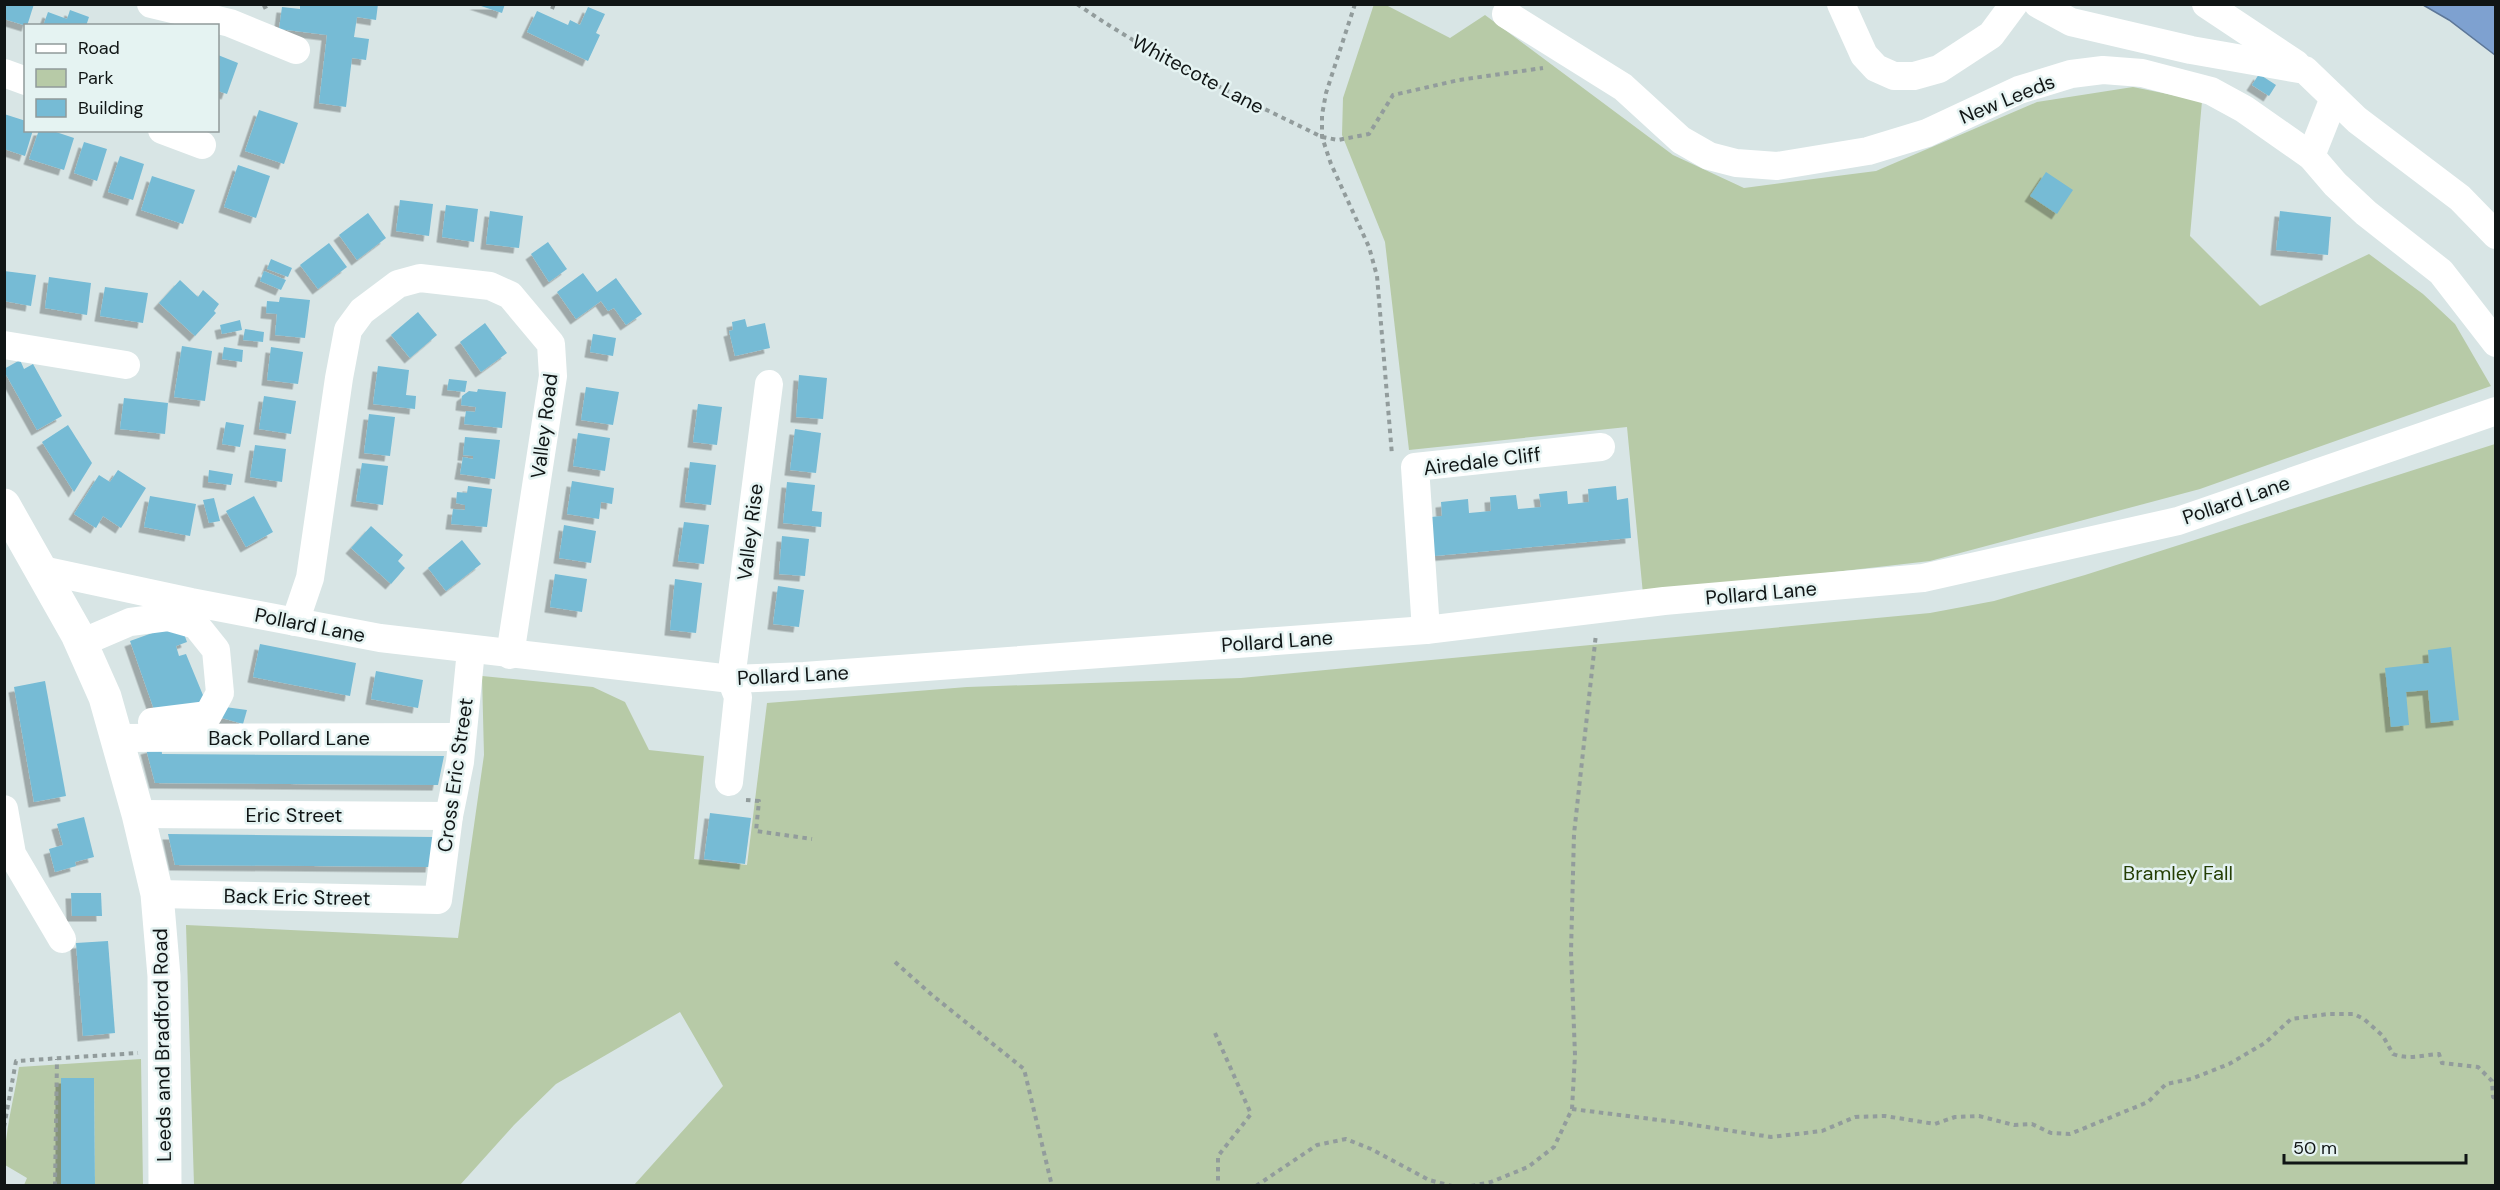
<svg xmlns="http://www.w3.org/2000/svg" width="2500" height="1190" viewBox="0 0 2500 1190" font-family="'DM Sans',sans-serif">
<defs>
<filter id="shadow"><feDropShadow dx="-5.5" dy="5.5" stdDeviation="0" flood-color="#0004"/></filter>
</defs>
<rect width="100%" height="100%" fill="#d8e5e5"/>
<g fill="#b7caa7">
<path d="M1374 4 1386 5 1450 38 1485 15 1673 155 1744 188 1876 171 2037 102 2133 87 2202 101 2190 236 2260 306 2369 254 2423 294 2455 324 2491 386 2200 489 1930 561 1643 594 1627 427 1409 450 1385 242 1342 135 1343 98Z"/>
<path d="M2495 444V1185H634L723 1086 680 1012 556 1084 514 1125 460 1185H194L186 925 458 938 484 755 482 676 593 687 625 702 649 750 704 756 694 859 747 865 767 703 967 687 1241 678 1930 613 1994 601 2085 575Z"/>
<path d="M141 1059 143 1185H95L94 1078H61V1185H24L27 1178 5 1165C4 1132 14 1100 19 1067Z"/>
</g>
<path fill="#7ea1d0" stroke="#5d7798" stroke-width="1.5" d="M2423 5H2495V55L2449 20Z"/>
<g fill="#76bbd5" filter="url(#shadow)">
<path d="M4 4H34L27 26 4 19Z"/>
<path d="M300 4H378L376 20 357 17 354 37 369 39 366 60 352 58 346 107 319 103 327 35 279 29 282 7 300 9Z"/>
<path d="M475 4H505L502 13Z"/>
<path d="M588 7 605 14 596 33 600 35 588 61 527 32 537 11 568 25 570 20 580 25Z"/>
<path d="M70 10 89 17 86 26H43L48 12 67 19Z"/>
<path d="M218 55 238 63 227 94 218 91Z"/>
<path d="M2259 74 2276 85 2269 96 2252 85Z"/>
<path d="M259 110 298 123 284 164 245 151Z"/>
<path d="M4 114 26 121V130H33L25 156 4 149Z"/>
<path d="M39 130H50L74 138 64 170 29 159Z"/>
<path d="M84 142 107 149 97 181 74 173Z"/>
<path d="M120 156 144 164 133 200 108 192Z"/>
<path d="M238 165 270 176 256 218 224 207Z"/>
<path d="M2046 172 2073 190 2057 214 2030 196Z"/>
<path d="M152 176 195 190 183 224 141 210Z"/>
<path d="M400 200 433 204 429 236 396 231Z"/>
<path d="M446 205 478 209 474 242 442 237Z"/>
<path d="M490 211 523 216 519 248 486 244Z"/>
<path d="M2280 211 2331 217 2328 255 2276 250Z"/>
<path d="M368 213 386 238 357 260 339 235Z"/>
<path d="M548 242 567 269 549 282 531 254Z"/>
<path d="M329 243 347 267 318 289 300 265Z"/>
<path d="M271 259 292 268 288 277 267 269Z"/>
<path d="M4 271 36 275 31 306 4 301Z"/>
<path d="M264 271 286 280 281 290 260 281Z"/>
<path d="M583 273 597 292 616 278 642 314 626 325 614 308 608 311 601 301 576 319 557 292Z"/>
<path d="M49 277 91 283 87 315 45 308Z"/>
<path d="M180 280 198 297 203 290 219 304 214 311 216 313 195 336 159 303Z"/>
<path d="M105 287 148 293 143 323 100 316Z"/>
<path d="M280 297 310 300 305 338 275 335 277 314 266 313 267 301 279 302Z"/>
<path d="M418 312 437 335 410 358 391 335Z"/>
<path d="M745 319 747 327 765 323 770 348 735 356 729 331 733 330 732 322Z"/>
<path d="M240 320 242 330 222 334 220 325Z"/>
<path d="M485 323 507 353 481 372 460 342Z"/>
<path d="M245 329 264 332 263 342 243 340Z"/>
<path d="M593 334 616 338 613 356 590 352Z"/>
<path d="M182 346 212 351 205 401 174 397Z"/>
<path d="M224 347 243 350 242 362 222 359Z"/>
<path d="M271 347 303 352 298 384 267 380Z"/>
<path d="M20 360 24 369 33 364 62 416 37 430 4 371V369Z"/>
<path d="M378 366 409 370 406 395 416 396 415 409 373 404Z"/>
<path d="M799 375 827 378 823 419 796 417Z"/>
<path d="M449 379 467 381 465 392 447 390Z"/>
<path d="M586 387 619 392 613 425 581 420Z"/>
<path d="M478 389 506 392 502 428 464 424 466 411 475 412 476 407 461 405 462 396 469 391 477 392Z"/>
<path d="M264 396 296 401 291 434 259 429Z"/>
<path d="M124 398 168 403 165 434 120 429Z"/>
<path d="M698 404 722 407 717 445 693 442Z"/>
<path d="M369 414 395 417 390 456 364 453Z"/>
<path d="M226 422 244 425 240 447 222 444Z"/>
<path d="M68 425 92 463 74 492 42 442Z"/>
<path d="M795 429 821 433 816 473 790 470Z"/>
<path d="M578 433 610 438 605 471 573 466Z"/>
<path d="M465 437 500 440 495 479 460 474 463 457 473 459V456L463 455Z"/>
<path d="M255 445 286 449 282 482 250 477Z"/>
<path d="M690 462 716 465 711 505 685 502Z"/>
<path d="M362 463 388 466 383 505 356 501Z"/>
<path d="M118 470 146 488 121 528 103 516 96 528 74 514 99 475 110 482Z"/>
<path d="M209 470 233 474 231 485 208 482Z"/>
<path d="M572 481 614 488 612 504 601 502 599 519 567 514Z"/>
<path d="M787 482 815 485 812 511 822 512 821 527 783 523Z"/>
<path d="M468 486 492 489 487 527 451 524 453 509 465 510V505L456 503 457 492 467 493Z"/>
<path d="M1616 486 1617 500 1628 498 1631 538 1434 556 1431 517 1442 516 1441 502 1468 499 1469 513 1491 511 1490 497 1516 495 1518 509 1541 507 1539 494 1567 491 1568 504 1589 502 1588 489Z"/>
<path d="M150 496 196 504 190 536 144 527Z"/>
<path d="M254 496 273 532 246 547 226 511Z"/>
<path d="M214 498 220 521 209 523 203 500Z"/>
<path d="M684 522 709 525 704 564 678 561Z"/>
<path d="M564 525 596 531 591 563 559 558Z"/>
<path d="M371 526 403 555 398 561 405 568 391 584 351 548Z"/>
<path d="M782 536 809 539 805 576 779 574Z"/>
<path d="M462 540 481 564 446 591 428 568Z"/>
<path d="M555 574 587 579 582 612 550 607Z"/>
<path d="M675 579 702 583 696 633 670 630Z"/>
<path d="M778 586 804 590 799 627 773 624Z"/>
<path d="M180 623 187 642 176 646 179 656 186 654 205 700 157 718 130 641Z"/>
<path d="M260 644 356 663 350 696 253 677Z"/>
<path d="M2451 647 2459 720 2431 723 2428 690 2406 692 2409 725 2391 727 2385 668 2429 663 2428 650Z"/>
<path d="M376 671 423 680 418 708 371 699Z"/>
<path d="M45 681 66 796 34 802 14 687Z"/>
<path d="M225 707 247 710 243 724 222 718Z"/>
<path d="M161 745 162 754 444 756 438 785 155 783 146 749Z"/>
<path d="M710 813 751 818 745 864 704 859Z"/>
<path d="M84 817 94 857 75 862 76 866 55 872 49 849 63 845 57 824Z"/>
<path d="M168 834 435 837 431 867 175 865Z"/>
<path d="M71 893H101L102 916H72Z"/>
<path d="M108 941 115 1033 83 1036 76 943Z"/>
<path d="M61 1078H94L95 1186H61Z"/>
</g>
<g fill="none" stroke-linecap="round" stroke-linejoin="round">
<g stroke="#929c9c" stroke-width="4" stroke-dasharray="4.5 4.5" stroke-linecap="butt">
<path d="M1077 4C1154 58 1239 96 1322 137L1338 140 1369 134 1393 95 1459 80 1543 68"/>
<path d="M1355 4 1326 93 1322 115V137L1331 164 1369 247 1377 276 1392 455"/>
<path d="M263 8 271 4"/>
<path d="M552 9 554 4"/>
<path d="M746 800 759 801 756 831 812 839"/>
<path d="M895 962 932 995 1024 1069 1052 1186"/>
<path d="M1215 1033 1251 1114 1218 1156V1186"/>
<path d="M1572 1109 1675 1122 1771 1137 1822 1131 1855 1117 1885 1116 1935 1124 1955 1117 1979 1116 2014 1125 2032 1124 2051 1133 2070 1134 2148 1102 2166 1084 2191 1079 2229 1064 2265 1043 2291 1019 2328 1014H2354L2364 1019 2383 1036 2393 1054C2408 1060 2423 1055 2439 1054L2442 1063 2478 1067 2492 1081 2493 1097 2496 1098"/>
<path d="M4 1127 16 1061 138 1053"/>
<path d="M55 1186 57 1059"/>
<path d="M1256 1186 1317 1145 1346 1139 1371 1149 1429 1180 1452 1186"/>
<path d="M1471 1186 1491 1182 1528 1167 1554 1147 1572 1109 1575 1055 1571 952 1574 834 1596 634"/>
</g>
<g stroke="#fff" stroke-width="28">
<path d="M151 4 230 23 296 50"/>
<path d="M1841 4 1864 55 1876 68 1894 76H1914L1939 69 1991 35 2014 4"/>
<path d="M2038 4 2071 22 2191 50 2305 70 2357 120 2460 198 2496 235"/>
<path d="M2206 4 2296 64"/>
<path d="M1506 14 1623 87 1681 140 1709 156 1736 163 1777 166 1868 151 1927 133 2019 90 2071 74 2103 70 2142 73 2211 91 2244 109 2311 156 2335 184 2366 213 2441 272 2496 343"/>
<path d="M4 73 26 81"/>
<path d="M162 130 202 145"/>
<path d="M2311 156 2334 98"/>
<path d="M4 345 126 365"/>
<path d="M42 570 191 602 380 638 731 679 804 676 1426 630 1664 601 1923 578 2178 521 2496 411"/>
<path d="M295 622 310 578 339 378 348 330 362 311 398 284 420 278 490 286 510 295 551 344 553 376 510 655"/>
<path d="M1426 630 1415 467 1601 447"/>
<path d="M81 643 130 622 168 617 196 625 216 650 220 693 208 715 152 722"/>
<path d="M116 738 462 737"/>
<path d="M729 782 738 697 731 679 769 384"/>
<path d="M4 809 12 854 62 939"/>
<path d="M138 814 449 816"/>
<path d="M157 894 438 900 449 816 460 762 471 650"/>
</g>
<path stroke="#fff" stroke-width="33" d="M4 505 77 634 105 697 138 814 157 894 164 976 165 1186"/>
</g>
<g text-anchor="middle" stroke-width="5" stroke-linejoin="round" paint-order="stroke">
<g font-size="20" fill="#101515" stroke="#e5f3f2">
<text transform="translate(1198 74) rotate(28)" y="7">Whitecote Lane</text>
<text transform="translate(2007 99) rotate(-22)" y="7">New Leeds</text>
<text transform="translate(544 426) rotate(-83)" y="7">Valley Road</text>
<text transform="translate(1482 461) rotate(-7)" y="7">Airedale Cliff</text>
<text transform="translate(2236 500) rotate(-19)" y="7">Pollard Lane</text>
<text transform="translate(750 532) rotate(-83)" y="7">Valley Rise</text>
<text transform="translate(1761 593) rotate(-5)" y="7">Pollard Lane</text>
<text transform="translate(310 625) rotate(11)" y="7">Pollard Lane</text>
<text transform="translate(1277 641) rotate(-4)" y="7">Pollard Lane</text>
<text transform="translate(793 675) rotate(-3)" y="7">Pollard Lane</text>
<text x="289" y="745">Back Pollard Lane</text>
<text transform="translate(455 775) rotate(-82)" y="7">Cross Eric Street</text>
<text x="294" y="822">Eric Street</text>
<text transform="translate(297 897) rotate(1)" y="7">Back Eric Street</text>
<text transform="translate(162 1045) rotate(-91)" y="7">Leeds and Bradford Road</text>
</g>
<g font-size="20" fill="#253e04" stroke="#e5f3f2">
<text x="2178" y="880">Bramley Fall</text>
</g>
</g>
<rect width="2500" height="1190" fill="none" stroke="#101515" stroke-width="12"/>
<rect x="24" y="24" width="195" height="108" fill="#e5f3f2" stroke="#909a9a" stroke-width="1.5"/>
<rect x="36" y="44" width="30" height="9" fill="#ffffff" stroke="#909a9a" stroke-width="1.5"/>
<text x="78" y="54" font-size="18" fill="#101515">Road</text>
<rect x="36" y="69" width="30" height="18" fill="#b7caa7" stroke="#909a9a" stroke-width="1.5"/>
<text x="78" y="84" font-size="18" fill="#101515">Park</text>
<rect x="36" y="99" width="30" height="18" fill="#76bbd5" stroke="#909a9a" stroke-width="1.5"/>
<text x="78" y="114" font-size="18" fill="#101515">Building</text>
<path d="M2284 1154v9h182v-9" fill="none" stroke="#101515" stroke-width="3"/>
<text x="2293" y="1154" font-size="18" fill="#101515" stroke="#e5f3f2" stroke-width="4.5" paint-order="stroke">50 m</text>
</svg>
